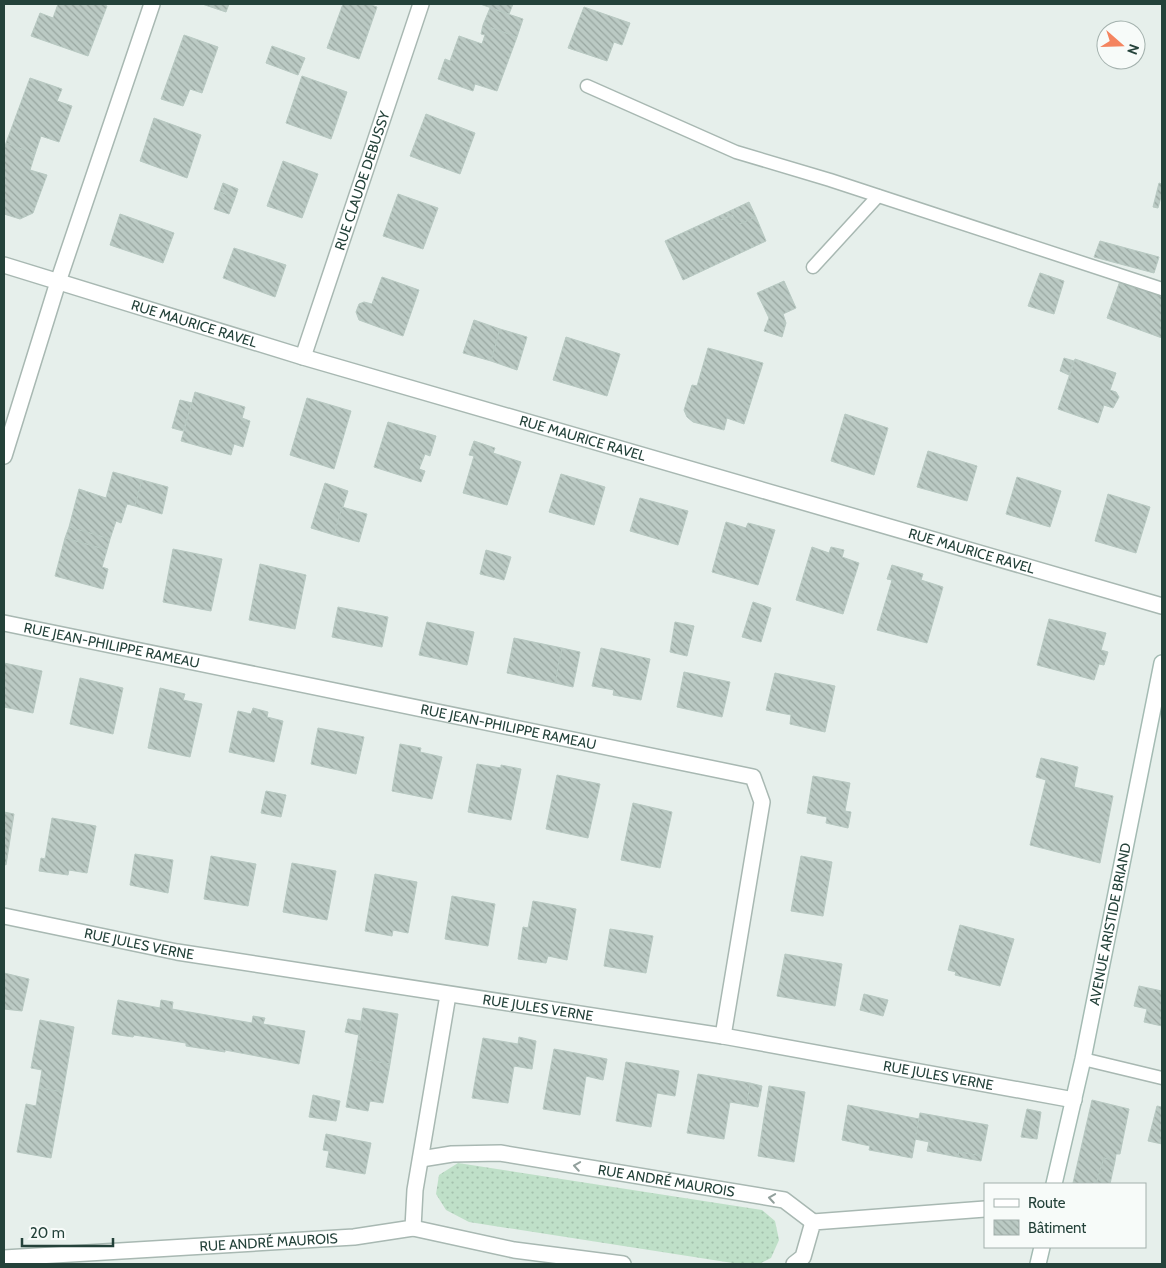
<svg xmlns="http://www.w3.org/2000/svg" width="1166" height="1268" viewBox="0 0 1166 1268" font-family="Cabin,sans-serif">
<defs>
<pattern id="grass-dots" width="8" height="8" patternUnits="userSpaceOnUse" patternTransform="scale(1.25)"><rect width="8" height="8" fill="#bfe0c8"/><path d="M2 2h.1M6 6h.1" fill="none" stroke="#a4c1ad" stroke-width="1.8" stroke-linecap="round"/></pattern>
<pattern id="building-back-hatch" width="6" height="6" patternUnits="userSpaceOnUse" patternTransform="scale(1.25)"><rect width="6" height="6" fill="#bbcac4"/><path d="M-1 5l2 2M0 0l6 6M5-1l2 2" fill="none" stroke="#98a6a0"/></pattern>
</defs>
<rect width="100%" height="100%" fill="#e6efeb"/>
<path fill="url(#grass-dots)" d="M458 1163 762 1210 775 1221 779 1240 771 1258 759 1264H739L469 1222 446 1210 436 1194 439 1175Z"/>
<g fill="url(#building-back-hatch)" stroke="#b8c9c2">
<path d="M58 4H102L107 6 88 56 31 36 40 13 53 18Z"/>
<path d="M202 4H229L226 12Z"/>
<path d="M343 4H368L377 7 359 59 327 48Z"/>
<path d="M480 4H513L509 14Z"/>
<path d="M584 7 630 23 622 45 614 42 607 61 568 48Z"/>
<path d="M490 8 523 19 517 37 483 25Z"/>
<path d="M483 25 517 37 497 91 475 84 473 91 438 79 445 59 450 61 459 36 482 44 485 35 481 34Z"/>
<path d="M184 35 218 47 202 93 190 89 183 106 161 99Z"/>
<path d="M272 46 305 58 298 75 266 63Z"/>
<path d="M302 76 347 92 331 139 286 123Z"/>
<path d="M30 78 62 89 57 101 72 106 59 142 41 136 35 154 6 143Z"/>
<path d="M426 114 475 133 460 174 410 156Z"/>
<path d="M154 118 201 135 187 178 140 161Z"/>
<path d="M6 143 35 154 30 170 47 175 33 213 20 219 4 214V151Z"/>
<path d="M283 161 318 174 302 218 267 206Z"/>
<path d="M223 183 238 189 235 198 220 192Z"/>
<path d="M1159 183 1162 184V193L1158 208 1153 207Z"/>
<path d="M220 192 235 198 229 214 214 209Z"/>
<path d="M398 194 438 208 423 249 383 236Z"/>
<path d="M749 202 756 217 737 225 732 215 719 221 717 217Z"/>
<path d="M120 214 174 233 163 263 110 245Z"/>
<path d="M732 215 737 225 756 217 766 241 683 280 665 241 717 217 719 221Z"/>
<path d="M1100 241 1159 257 1154 273 1094 257Z"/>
<path d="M234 248 286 265 275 297 223 278Z"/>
<path d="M1040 273 1064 281 1054 314 1028 306Z"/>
<path d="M382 277 419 290 403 336 359 320 356 312 359 304 364 302 372 304Z"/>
<path d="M784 281 796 308 783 314 786 323 782 337 764 331 769 318 757 293Z"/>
<path d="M1120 281 1162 295V338L1107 318Z"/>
<path d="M474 320 500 329 491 361 463 353Z"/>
<path d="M500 329 527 337 517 370 491 361Z"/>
<path d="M566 337 620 354 607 396 553 380Z"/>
<path d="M708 348 763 363 744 424 727 418 724 430 693 422 687 417 684 410 692 385 697 386Z"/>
<path d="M1064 358 1074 361 1069 375 1060 371Z"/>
<path d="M1075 359 1116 373 1110 390 1116 392 1119 397 1113 408 1104 405 1098 423 1058 409Z"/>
<path d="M195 392 245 407 242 418 250 421 243 447 234 444 231 455 181 441Z"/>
<path d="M307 398 351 411 334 469 290 455Z"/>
<path d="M180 400 192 403 183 431 172 428Z"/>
<path d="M845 414 888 428 874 475 831 461Z"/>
<path d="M388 422 436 436 430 456 425 454 419 469 425 471 421 482 374 467Z"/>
<path d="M474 441 495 448 493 453 521 462 507 505 463 493 474 456 469 455Z"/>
<path d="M928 451 977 466 967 501 917 487Z"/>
<path d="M113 472 142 480 135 506 127 504 121 523 116 521 110 539 69 527 79 489 106 498Z"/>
<path d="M561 474 605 487 594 525 549 512Z"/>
<path d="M1017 477 1061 491 1050 527 1006 514Z"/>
<path d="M142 480 168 487 162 514 135 506Z"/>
<path d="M325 483 348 491 334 535 311 528Z"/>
<path d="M1108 494 1150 507 1136 553 1095 541Z"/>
<path d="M640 498 688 511 678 545 630 531Z"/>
<path d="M342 507 367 514 359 542 334 535Z"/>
<path d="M726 522 746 528 748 523 775 530 758 585 712 572Z"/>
<path d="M69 527 110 539 107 550 65 538Z"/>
<path d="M65 538 107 550 102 567 108 569 103 589 55 576Z"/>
<path d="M812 547 829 553 831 547 844 550 842 557 859 563 843 614 796 600Z"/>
<path d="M173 549 222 559 211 611 163 602Z"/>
<path d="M486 550 511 557 504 580 480 574Z"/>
<path d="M260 564 306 575 295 629 249 620Z"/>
<path d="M892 565 923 574 921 580 943 587 927 643 877 630 892 580 887 579Z"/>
<path d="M753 602 771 608 761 642 742 637Z"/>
<path d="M338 607 388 617 382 647 332 637Z"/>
<path d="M1049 619 1106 633 1101 650 1108 652 1104 665 1099 664 1094 680 1037 665Z"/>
<path d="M427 622 474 632 467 665 419 655Z"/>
<path d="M675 622 694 626 687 656 670 652Z"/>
<path d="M514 638 562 648 555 683 507 673Z"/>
<path d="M562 648 580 652 573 687 555 683Z"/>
<path d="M601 648 650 659 641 700 613 695 614 690 592 686Z"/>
<path d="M4 663 42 671 33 713 4 707Z"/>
<path d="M684 672 730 682 722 717 677 707Z"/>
<path d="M775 673 835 686 825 732 790 724 791 715 766 710Z"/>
<path d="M80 678 123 688 113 734 70 724Z"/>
<path d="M160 688 185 694 183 700 202 704 190 757 148 748Z"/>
<path d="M253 708 268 712 267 717 283 721 274 762 229 752 238 711 251 714Z"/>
<path d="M318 728 364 737 356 774 311 764Z"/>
<path d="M400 744 421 748 420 752 442 757 432 799 392 791Z"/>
<path d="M1041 758 1078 767 1074 787 1113 796 1100 863 1030 845 1046 780 1036 777Z"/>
<path d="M477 764 501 768V765L521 769 511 820 468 812Z"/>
<path d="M557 775 600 784 588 838 546 829Z"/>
<path d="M813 776 850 783 845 811 851 812 848 828 826 823 827 817 807 813Z"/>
<path d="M266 791 286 795 281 817 261 813Z"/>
<path d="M633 803 672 812 660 868 621 860Z"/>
<path d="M4 812 14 814 6 865 4 864Z"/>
<path d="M52 818 96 826 87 873 69 870 68 875 39 871 41 858 45 859Z"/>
<path d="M135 854 173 860 168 893 130 885Z"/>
<path d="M211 856 256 864 248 906 204 899Z"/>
<path d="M801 856 832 862 823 916 791 911Z"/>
<path d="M292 863 336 871 327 920 283 912Z"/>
<path d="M375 874 417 882 408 933 393 930 392 936 365 931Z"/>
<path d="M452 896 495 904 488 946 445 939Z"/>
<path d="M533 901 576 909 567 960 548 956 546 963 518 959 523 927 528 928Z"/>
<path d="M960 925 1014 939 1000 986 955 975 956 972 948 970Z"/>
<path d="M610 929 653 936 646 973 604 966Z"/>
<path d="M785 954 842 964 835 1006 777 996Z"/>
<path d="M4 973 29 979 22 1011 4 1009Z"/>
<path d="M1139 986 1162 991V1026L1144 1022 1147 1009 1134 1006Z"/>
<path d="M864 994 888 1000 883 1016 860 1010Z"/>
<path d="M118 1000 160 1008 161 1000 173 1002 172 1009 252 1023 253 1016 265 1018 263 1024 305 1031 299 1064 225 1050V1052L186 1046V1043L134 1035 133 1037 112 1034Z"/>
<path d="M363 1008 398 1014 390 1064 355 1058Z"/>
<path d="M348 1019 361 1021 359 1035 345 1032Z"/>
<path d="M40 1020 74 1027 63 1092 39 1088 42 1070 31 1068Z"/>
<path d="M519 1037 536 1041 532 1069 514 1066 508 1103 472 1098 483 1038 518 1044Z"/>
<path d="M554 1049 607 1059 603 1080 586 1076 580 1115 543 1109Z"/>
<path d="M355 1058 390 1064 383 1103 370 1101 368 1111 346 1107Z"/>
<path d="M626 1062 679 1071 675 1096 657 1093 651 1127 616 1121Z"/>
<path d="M698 1074 750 1083 747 1105 730 1102 724 1139 687 1133Z"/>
<path d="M750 1083 762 1086 758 1107 747 1105Z"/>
<path d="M769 1086 805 1092 794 1162 758 1156Z"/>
<path d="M39 1088 63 1092 51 1158 17 1152 26 1104 36 1106Z"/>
<path d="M313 1095 340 1101 336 1121 309 1117Z"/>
<path d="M1092 1100 1129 1109 1120 1154H1116L1115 1161 1104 1158 1096 1184H1076L1073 1183Z"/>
<path d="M848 1105 919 1119 912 1158 869 1150 870 1146 842 1140Z"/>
<path d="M1157 1106 1162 1107V1144L1148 1141Z"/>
<path d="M1027 1109 1041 1112 1037 1139 1021 1137Z"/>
<path d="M920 1113 988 1125 982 1156 959 1152 958 1157 927 1151 929 1142 915 1139Z"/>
<path d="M326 1134 371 1143 365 1174 326 1167 329 1151 323 1150Z"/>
<path d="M959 1152 982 1156 981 1161 958 1157Z"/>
<path d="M1104 1158 1115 1161 1110 1184H1096Z"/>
</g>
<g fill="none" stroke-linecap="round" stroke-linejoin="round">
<g stroke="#a8b8b2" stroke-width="15">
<g id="service">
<path d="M587 86 736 152 830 180 1162 289"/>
<path d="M813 267 878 196"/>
<path d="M1083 1059 1162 1078"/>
</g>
</g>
<g stroke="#a8b8b2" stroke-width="18">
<g id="minor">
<path id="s1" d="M4 265 303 357 1162 606"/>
<path id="s2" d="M303 357 421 4"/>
<path d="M4 456 58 282 152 4"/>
<path id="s3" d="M4 623 753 777 762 802 723 1036"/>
<path id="s4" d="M4 916 177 952 723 1036 1074 1100"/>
<path id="s5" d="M421 1159 452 1154 500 1153 784 1200 813 1222"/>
<path d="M413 1228 514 1250 623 1264"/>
<path id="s6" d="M4 1258 354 1237 413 1228 415 1190 448 995"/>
<path d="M794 1264 803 1257 813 1222 985 1209"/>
</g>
</g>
<g stroke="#a4bbb3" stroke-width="18">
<g id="secondary">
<path id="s7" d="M1054 1184 1083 1059 1162 663"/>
<path d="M1038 1264 1042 1247"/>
</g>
</g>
<use href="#service" stroke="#fff" stroke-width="12"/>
<use href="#minor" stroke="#fff" stroke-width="15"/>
<use href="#secondary" stroke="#fff" stroke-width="15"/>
</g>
<defs><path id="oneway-chevron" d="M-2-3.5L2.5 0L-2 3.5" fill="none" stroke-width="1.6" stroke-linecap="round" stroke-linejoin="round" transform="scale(1.25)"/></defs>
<g stroke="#92a09c">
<use href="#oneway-chevron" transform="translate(577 1166) rotate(-171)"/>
<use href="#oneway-chevron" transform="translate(772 1198) rotate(-171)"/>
</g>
<g text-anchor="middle" stroke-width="4" stroke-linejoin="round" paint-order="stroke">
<g font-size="14" fill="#24423a" stroke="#f7fbf9">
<text dy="5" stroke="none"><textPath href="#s2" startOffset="186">RUE CLAUDE DEBUSSY</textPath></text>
<text dy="5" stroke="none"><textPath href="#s1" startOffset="199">RUE MAURICE RAVEL</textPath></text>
<text dy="5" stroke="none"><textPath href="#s1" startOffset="604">RUE MAURICE RAVEL</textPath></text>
<text dy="5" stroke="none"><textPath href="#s1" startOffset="1009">RUE MAURICE RAVEL</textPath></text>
<text dy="5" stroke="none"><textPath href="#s3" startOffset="110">RUE JEAN-PHILIPPE RAMEAU</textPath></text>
<text dy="5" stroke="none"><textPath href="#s3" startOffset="515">RUE JEAN-PHILIPPE RAMEAU</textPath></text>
<text dy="5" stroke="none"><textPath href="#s7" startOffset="266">AVENUE ARISTIDE BRIAND</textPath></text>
<text dy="5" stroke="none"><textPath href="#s4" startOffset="138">RUE JULES VERNE</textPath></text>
<text dy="5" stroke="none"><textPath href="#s4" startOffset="542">RUE JULES VERNE</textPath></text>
<text dy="5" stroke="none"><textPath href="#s4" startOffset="948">RUE JULES VERNE</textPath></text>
<text dy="5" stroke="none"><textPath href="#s5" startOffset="248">RUE ANDRÉ MAUROIS</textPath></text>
<text dy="5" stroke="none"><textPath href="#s6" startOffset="265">RUE ANDRÉ MAUROIS</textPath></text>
</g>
</g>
<rect width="1166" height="1268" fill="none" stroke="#24423a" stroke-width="10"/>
<rect x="984" y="1183" width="162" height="65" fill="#f7fbf9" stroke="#a3b1ad"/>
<rect x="994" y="1199" width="25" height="8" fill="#ffffff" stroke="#a3b1ad"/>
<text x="1028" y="1208" font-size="15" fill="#24423a">Route</text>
<rect x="994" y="1220" width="25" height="15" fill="url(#building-back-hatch)" stroke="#a3b1ad"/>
<text x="1028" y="1233" font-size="15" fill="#24423a">Bâtiment</text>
<g transform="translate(1121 45) rotate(110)"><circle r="24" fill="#f7fbf9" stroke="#a3b1ad"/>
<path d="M0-4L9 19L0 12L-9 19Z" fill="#f4845f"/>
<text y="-8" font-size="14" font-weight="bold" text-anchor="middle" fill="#24423a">N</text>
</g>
<path d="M22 1238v8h91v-8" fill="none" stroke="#24423a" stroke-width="2.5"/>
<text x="30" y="1238" font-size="15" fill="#24423a" stroke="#f7fbf9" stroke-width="4" paint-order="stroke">20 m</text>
</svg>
